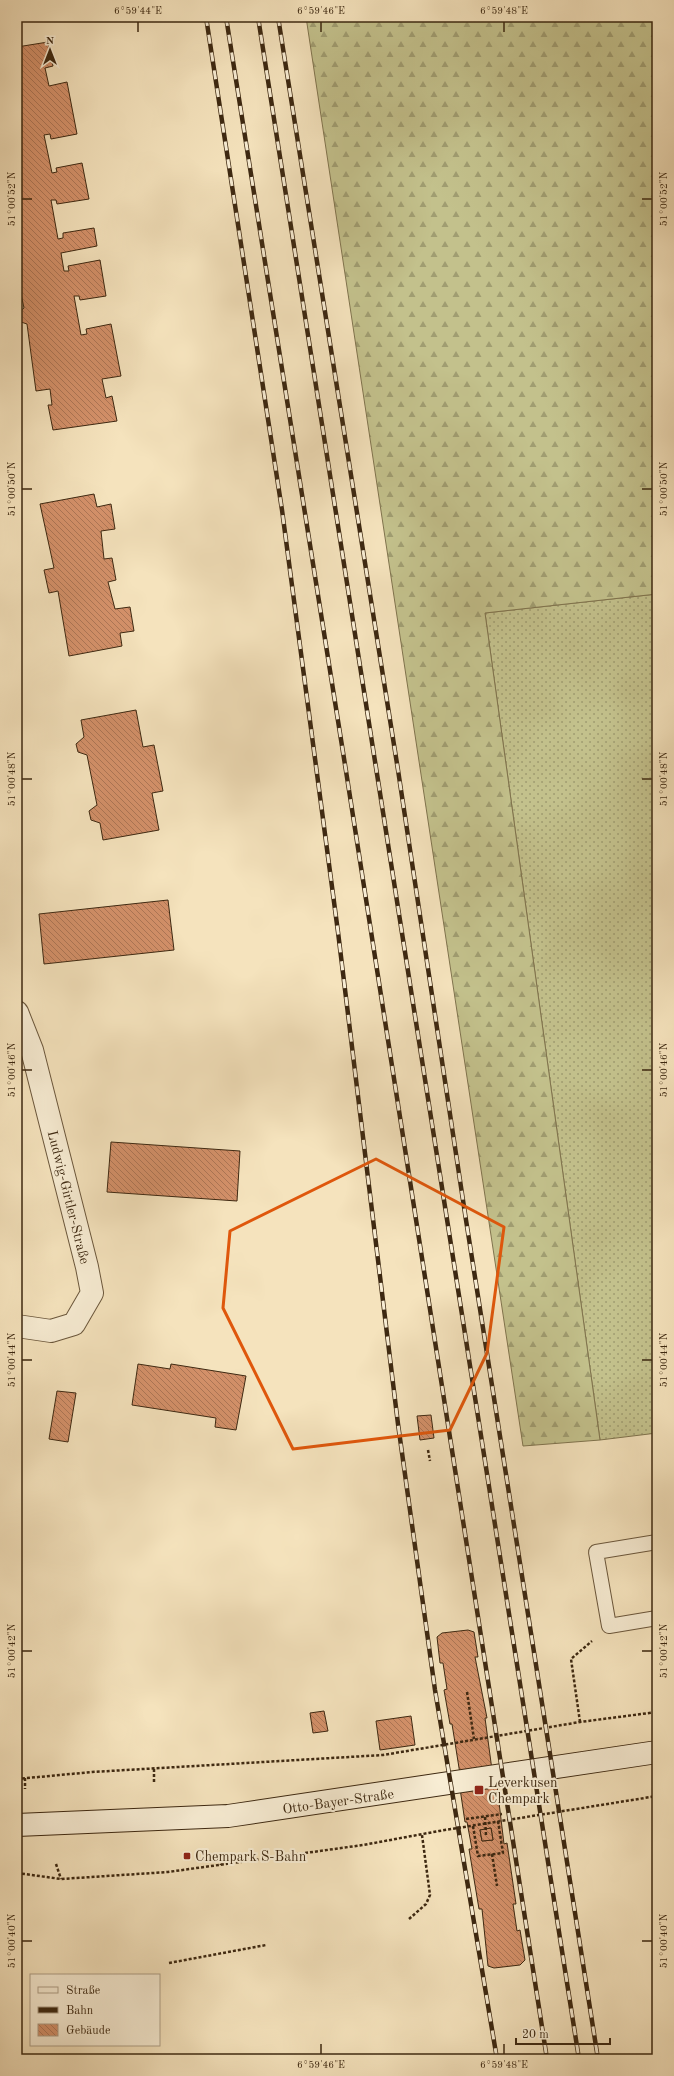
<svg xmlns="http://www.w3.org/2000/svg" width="674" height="2076" viewBox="0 0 674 2076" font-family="'Old Standard TT',serif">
<defs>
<pattern id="grass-dots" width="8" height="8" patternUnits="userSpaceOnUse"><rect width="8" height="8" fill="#c3c18c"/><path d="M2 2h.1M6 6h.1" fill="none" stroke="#a09d71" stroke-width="1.8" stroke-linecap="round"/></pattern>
<pattern id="forest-firs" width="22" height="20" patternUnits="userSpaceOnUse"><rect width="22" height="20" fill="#c3c18c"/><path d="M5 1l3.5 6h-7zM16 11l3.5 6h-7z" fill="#a09d71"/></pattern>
<pattern id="building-back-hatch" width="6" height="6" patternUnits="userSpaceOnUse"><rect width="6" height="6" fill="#d4916a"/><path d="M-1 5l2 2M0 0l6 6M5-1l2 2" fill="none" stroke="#ad7656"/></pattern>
</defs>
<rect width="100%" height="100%" fill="#f5e3bd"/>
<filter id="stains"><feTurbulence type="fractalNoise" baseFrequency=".005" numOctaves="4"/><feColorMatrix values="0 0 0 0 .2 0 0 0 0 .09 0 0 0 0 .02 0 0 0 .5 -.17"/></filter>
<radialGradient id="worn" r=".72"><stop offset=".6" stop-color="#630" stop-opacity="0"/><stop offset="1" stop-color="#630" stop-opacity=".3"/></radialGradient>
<path fill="url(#grass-dots)" stroke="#80744e" d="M657 594V1433L600 1440 485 613Z"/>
<path fill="url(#forest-firs)" stroke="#80744e" d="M306 17H657V594L485 613 600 1440 523 1446Z"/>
<g fill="url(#building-back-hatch)" stroke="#3d2811" fill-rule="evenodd">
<path d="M48 42 53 66 45 68 49 86 67 82 77 134 51 139 50 134 44 135 52 173 57 172 56 168 82 163 89 199 57 204 56 200H51L58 239 63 238V233L94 228 97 246 61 253 64 271H69L68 266 100 260 106 296 80 300 79 296H74L81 335 87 334 86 329 111 324 121 376 102 379 106 398 112 396 117 421 53 430 48 405H52L50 389 36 391 27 324 21 322 19 312 24 308 21 294H17V47Z"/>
<path d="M94 494 97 507 111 504 115 529 101 531 104 559 112 558 116 580 108 582 115 609 130 607 134 631 120 633 122 646 69 656 58 591 49 593 44 570 54 568 40 504Z"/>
<path d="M136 710 143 747 154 745 163 791 152 793 159 830 103 840 100 823 91 820 89 811 97 805 87 755 78 752 76 744 84 737 81 720Z"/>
<path d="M168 900 174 950 44 964 39 914Z"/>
<path d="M111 1142 240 1151 237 1201 107 1192Z"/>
<path d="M138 1364 170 1369 171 1364 246 1376 236 1430 215 1427 216 1418 132 1405Z"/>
<path d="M57 1391 76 1393 68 1442 49 1439Z"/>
<path d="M431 1415 434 1438 420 1440 417 1416Z"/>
<path d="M468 1630 474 1632 478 1657H475L487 1718H485L492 1770 495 1769 504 1844 507 1843 516 1904H513L517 1931 520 1930 525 1960 520 1965 494 1968 488 1966 482 1909H479L469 1849H472L467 1822H465L458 1775 460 1774 452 1724H450L444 1690 447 1689 443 1663H440L437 1637 442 1633ZM491 1828 493 1840 482 1841 480 1830Z"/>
<path d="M324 1711 328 1731 313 1733 310 1713Z"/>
<path d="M411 1716 415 1745 380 1750 376 1721Z"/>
<path d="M491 1828 493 1840 482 1841 480 1830Z"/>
</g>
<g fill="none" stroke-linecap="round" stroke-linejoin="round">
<g stroke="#6b573c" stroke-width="16">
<path id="lane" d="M657 1542 596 1552 609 1626 657 1618"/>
</g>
<g stroke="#6b573c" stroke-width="24">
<path id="street" d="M17 1012 32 1050 87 1267 92 1293 74 1324 51 1331 17 1326"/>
</g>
<g stroke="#3d2811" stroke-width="24">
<path id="secondary" d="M17 1825 228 1816 657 1752"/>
</g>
<g stroke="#3d2811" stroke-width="2.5" stroke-dasharray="3 2" stroke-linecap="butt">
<path d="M428 1450 430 1461"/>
<path d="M467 1692 474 1739"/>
<path d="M580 1722 571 1659 592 1641"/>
<path d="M154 1769V1783"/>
<path d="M25 1778V1789"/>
<path d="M17 1779 92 1772 383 1755 580 1722 657 1712"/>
<path d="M485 1817 486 1835"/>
<path d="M466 1819 502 1814"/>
<path d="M473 1826 478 1856 503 1853 498 1821"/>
<path d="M219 1854 221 1865"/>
<path d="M492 1854 497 1886"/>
<path d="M56 1864 61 1879"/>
<path d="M17 1873 61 1879 168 1872 363 1845 439 1831 657 1796"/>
<path d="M409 1919 426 1904 430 1895 422 1835"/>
<path d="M169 1963 266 1945"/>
</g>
<use href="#lane" stroke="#f8edd4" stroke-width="14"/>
<use href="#street" stroke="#f8edd4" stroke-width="22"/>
<use href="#secondary" stroke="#f8edd4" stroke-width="22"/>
<g stroke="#3d2811" stroke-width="4.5">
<g id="rail">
<path d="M206 17 282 510 338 932 398 1424 435 1690 497 2059"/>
<path d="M226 17 346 771 547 2059"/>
<path d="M258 17 579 2059"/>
<path d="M278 17 398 770 466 1220 598 2059"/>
</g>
</g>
<use href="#rail" stroke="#f8edd4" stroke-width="3" stroke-dasharray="9" stroke-linecap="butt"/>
</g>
<path fill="none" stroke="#df570c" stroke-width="3" stroke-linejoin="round" d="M376 1159 504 1227 487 1353 450 1430 293 1449 223 1308 230 1231Z"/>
<path fill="none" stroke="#3d2811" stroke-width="1.5" d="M138 22V32M321 22V32M504 22V32M22 199H32M642 199H652M22 489H32M642 489H652M22 779H32M642 779H652M22 1070H32M642 1070H652M22 1360H32M642 1360H652M22 1651H32M642 1651H652M22 1941H32M642 1941H652M321 2044V2054M504 2044V2054"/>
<g fill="#8f2418" stroke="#f8edd4" stroke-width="1.5">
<rect x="474" y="1785" width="10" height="10" rx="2"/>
<rect x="183" y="1852" width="8" height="8" rx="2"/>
</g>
<g text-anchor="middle" stroke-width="4" stroke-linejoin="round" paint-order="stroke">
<g font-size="14" fill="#3d2811" stroke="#f8edd4">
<text transform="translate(69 1197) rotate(76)" y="5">Ludwig-Girtler-Straße</text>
<text transform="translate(338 1801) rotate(-8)" y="5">Otto-Bayer-Straße</text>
</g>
<g font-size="14" fill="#3d2811" stroke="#f8edd4" text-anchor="start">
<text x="488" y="1787">Leverkusen<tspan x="488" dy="16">Chempark</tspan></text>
<text x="195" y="1861">Chempark S-Bahn</text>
</g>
</g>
<rect width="674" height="2076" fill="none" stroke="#f5e3bd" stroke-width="44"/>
<rect x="30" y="1974" width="130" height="72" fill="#f8edd4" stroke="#ad9e86"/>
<rect x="38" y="1987" width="20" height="6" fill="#f8edd4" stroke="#ad9e86"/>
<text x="66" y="1994" font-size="12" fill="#3d2811">Straße</text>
<rect x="38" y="2007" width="20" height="6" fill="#3d2811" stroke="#ad9e86"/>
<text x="66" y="2014" font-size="12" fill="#3d2811">Bahn</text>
<rect x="38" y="2024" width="20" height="12" fill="url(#building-back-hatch)" stroke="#ad9e86"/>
<text x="66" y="2034" font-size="12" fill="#3d2811">Gebäude</text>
<g transform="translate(50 50)" stroke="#f8edd4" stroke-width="3" paint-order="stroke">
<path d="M0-3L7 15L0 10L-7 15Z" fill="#3d2811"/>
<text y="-6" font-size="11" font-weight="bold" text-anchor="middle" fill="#3d2811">N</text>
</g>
<path d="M516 2038v6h94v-6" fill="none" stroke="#3d2811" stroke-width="2"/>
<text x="522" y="2038" font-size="12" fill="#3d2811" stroke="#f8edd4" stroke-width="3" paint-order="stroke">20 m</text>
<rect x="22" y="22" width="630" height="2032" fill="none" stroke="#3d2811" stroke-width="1.5"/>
<g font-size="10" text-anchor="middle" fill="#3d2811">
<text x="138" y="14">6°59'44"E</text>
<text x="321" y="14">6°59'46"E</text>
<text x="504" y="14">6°59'48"E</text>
<text transform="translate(11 199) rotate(-90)" y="4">51°00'52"N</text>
<text transform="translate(663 199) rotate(-90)" y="4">51°00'52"N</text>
<text transform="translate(11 489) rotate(-90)" y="4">51°00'50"N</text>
<text transform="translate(663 489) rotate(-90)" y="4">51°00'50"N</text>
<text transform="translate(11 779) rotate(-90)" y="4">51°00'48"N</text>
<text transform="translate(663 779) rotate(-90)" y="4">51°00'48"N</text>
<text transform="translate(11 1070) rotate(-90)" y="4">51°00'46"N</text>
<text transform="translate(663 1070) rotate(-90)" y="4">51°00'46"N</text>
<text transform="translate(11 1360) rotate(-90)" y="4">51°00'44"N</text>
<text transform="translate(663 1360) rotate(-90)" y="4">51°00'44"N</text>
<text transform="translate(11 1651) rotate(-90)" y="4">51°00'42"N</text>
<text transform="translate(663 1651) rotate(-90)" y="4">51°00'42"N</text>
<text transform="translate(11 1941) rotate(-90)" y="4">51°00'40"N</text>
<text transform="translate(663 1941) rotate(-90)" y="4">51°00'40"N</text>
<text x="321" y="2068">6°59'46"E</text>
<text x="504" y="2068">6°59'48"E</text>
</g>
<rect width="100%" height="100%" filter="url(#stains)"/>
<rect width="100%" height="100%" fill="url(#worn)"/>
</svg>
